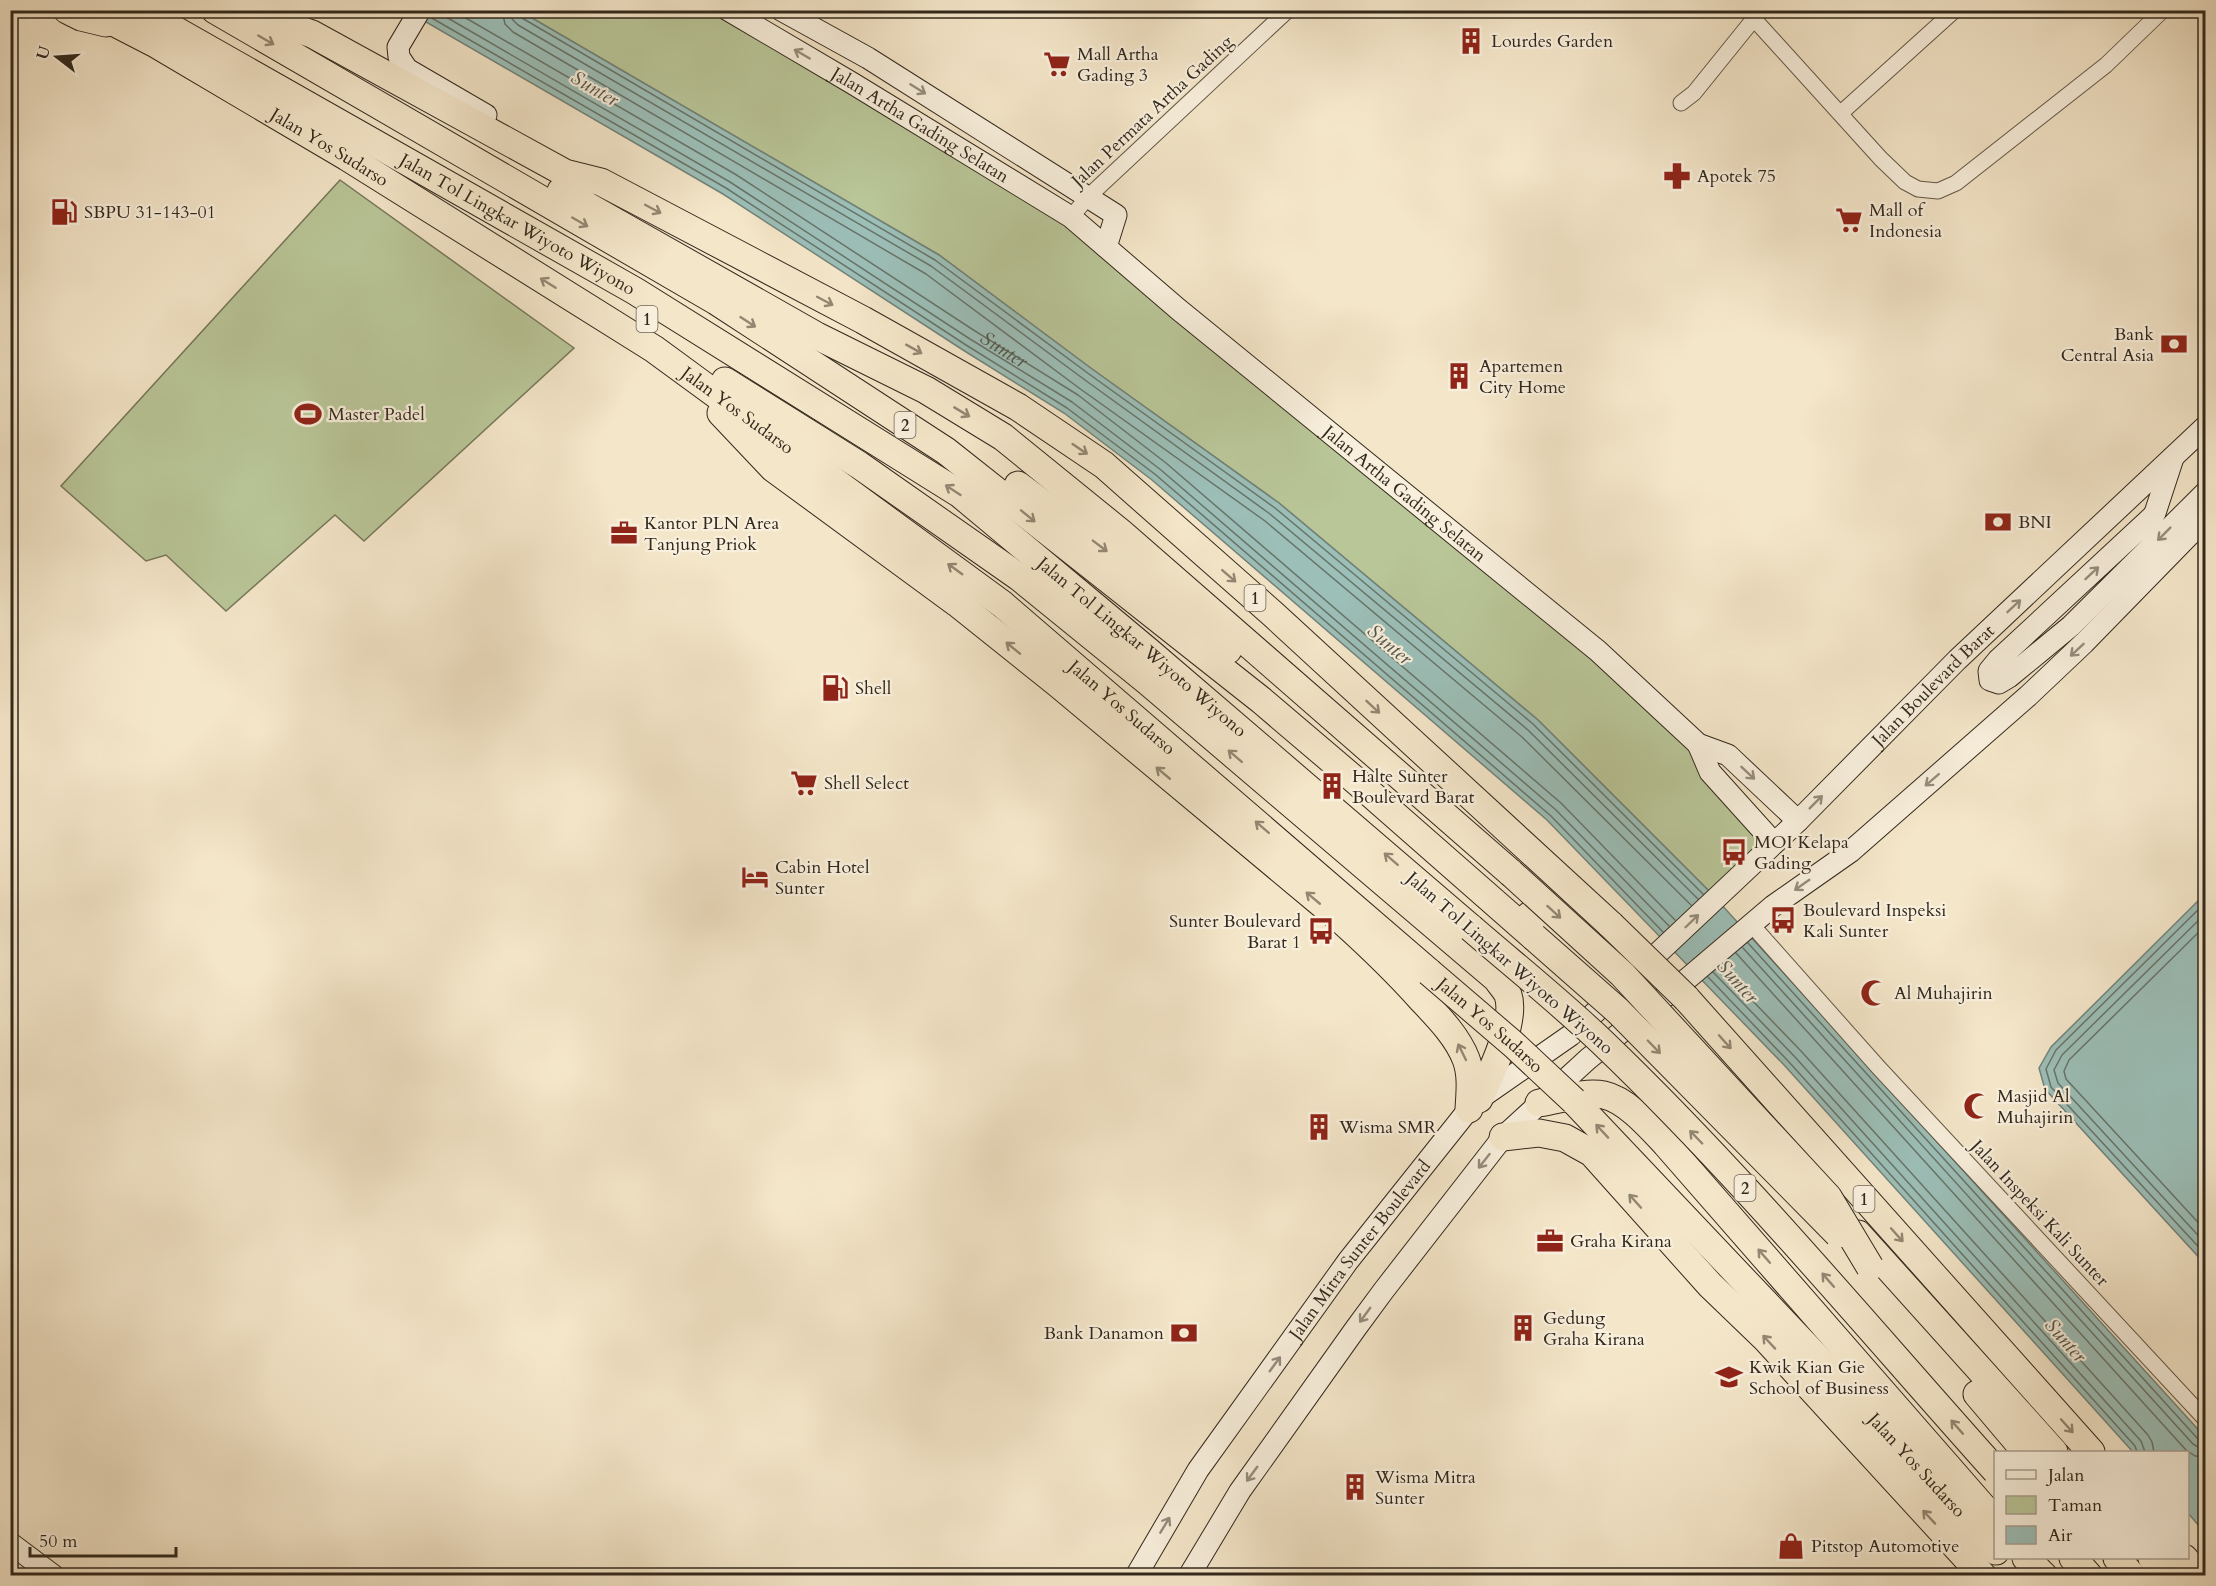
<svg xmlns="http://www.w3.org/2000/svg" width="2216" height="1586" viewBox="0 0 2216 1586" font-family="Cardo,serif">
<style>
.green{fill:#b9c698;stroke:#76775a;stroke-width:1.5}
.water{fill:#9cbfb8;stroke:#72837a;stroke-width:1.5}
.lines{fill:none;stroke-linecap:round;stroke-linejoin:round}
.shore{stroke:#67746a;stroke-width:1.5}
.street-casing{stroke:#625847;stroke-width:17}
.secondary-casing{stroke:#32281c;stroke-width:23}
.highway-casing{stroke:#32281c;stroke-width:29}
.street{stroke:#f8efdc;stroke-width:15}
.secondary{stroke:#f8efdc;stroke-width:21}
.highway{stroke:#f4e6c9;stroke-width:27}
.highway-bridge-casing{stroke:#32281c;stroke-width:29;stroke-linecap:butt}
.highway-bridge{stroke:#f4e6c9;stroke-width:27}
.oneway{stroke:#938772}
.oneway2{stroke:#958c7c}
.labels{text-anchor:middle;stroke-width:4.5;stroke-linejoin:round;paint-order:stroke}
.shield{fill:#f8efdc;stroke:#6d6456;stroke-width:1.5}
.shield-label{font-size:16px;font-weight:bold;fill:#32281c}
.poi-label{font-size:18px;fill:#32281c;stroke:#f8efdc;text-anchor:start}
.street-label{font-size:18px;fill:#32281c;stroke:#f8efdc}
.water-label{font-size:20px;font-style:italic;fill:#52554b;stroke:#f8efdc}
</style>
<rect width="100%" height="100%" fill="#f4e6c9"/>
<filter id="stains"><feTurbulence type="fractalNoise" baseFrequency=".00333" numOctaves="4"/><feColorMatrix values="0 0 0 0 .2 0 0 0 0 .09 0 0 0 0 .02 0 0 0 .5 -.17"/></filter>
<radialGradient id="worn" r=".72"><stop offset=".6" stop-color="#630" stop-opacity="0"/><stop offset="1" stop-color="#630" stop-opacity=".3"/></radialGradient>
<path class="green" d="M520,11h208l343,206 627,527 76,99 -64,49 -172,-172 -259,-217 -187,-134 -153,-114z
M340,180l234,168 -210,193 -29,-26 -109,96 -60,-56 -20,6 -85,-75z"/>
<path class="water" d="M407,11h113l419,244 153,114 187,134 259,217 172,172 495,545v96l-17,-20v-61h-55l-348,-386 -238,-246 -395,-340 -88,-67 -101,-63 -240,-156z
M2205,894v370l-160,-175 -6,-21 12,-21z"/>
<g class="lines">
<g class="shore">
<path d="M434,10l296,172 240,157 102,63 89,68 395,340 113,116"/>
<path id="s1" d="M452,10l283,164 240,157 103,64 88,68 395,340 114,117"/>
<path d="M502,10l3,14 8,8 413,242 153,114 186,133 257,216 169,168"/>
<path d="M511,10l1,9 6,6 413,241 154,114 185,134 258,216 170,169"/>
<path d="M518,10l4,8 413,242 154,114 186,134 258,216 170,170"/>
<path d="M430,17l296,171 240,157 101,63 89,67 395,341 112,116"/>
<path d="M2206,902l-150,148 -10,19 5,18 155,168"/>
<path d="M2206,913l-144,142 -8,15 4,13 148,161"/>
<path d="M2206,925l-137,135 -5,11 2,8 140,152"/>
<path d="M1748,943l450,496 8,2"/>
<path d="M1743,948l450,496 5,3 8,1"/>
<path d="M1736,953l450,497 9,6 11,1"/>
<path d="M1720,967l81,84 347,384 4,7 2,10"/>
<path d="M1713,972l82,85 346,384 4,11"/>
<path d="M1708,977l81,85 346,384 2,6"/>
</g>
<defs>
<path id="street" d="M1754,19l127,140 24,23 13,7 20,2 18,-8 150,-118 57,-55
M1681,103l13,-10 67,-83
M1841,113l114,-103
M1071,217l18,-21 199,-186
M1751,924l128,144 327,352"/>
<g id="secondary">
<path d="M420,10l-22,37 1,10 8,12 79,46"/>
<path id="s2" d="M728,10l124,73 219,134 107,92 420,342 100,93 30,11 70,66"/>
<path d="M781,10l87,48 248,157 -10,32"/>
<path d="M2173,458l-18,55 -3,4 -154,143 -9,11 1,9 9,3 10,-6 62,-51 135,-134"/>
<path d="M1698,744l12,28 64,71"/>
<path d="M10,1543l44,33"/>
<path id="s3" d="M1136,1576l62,-106 150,-209 121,-152 10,-10 92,-64 227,-214 159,-161 249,-234"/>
<path d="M1189,1576l51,-85 116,-163 28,-38 119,-153 85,-78 99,-80 86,-73 77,-54 178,-156 56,-53 122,-125"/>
</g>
<g id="highway">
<path d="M67,10l14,7 25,6"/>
<path id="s4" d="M90,10l64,33 193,114 307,192 348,255 427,368"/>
<path id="s5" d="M140,10l495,281 325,203 188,157 323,277"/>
<path d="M215,10l501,291 230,150 315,249 94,80 179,157"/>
<path d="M259,10l21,13 32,11 253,139 36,9 262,138 155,87 86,58 170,150 337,310"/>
<path d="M561,191l256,145 109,54 77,47 117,95 391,341"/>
<path d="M725,381l134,84 160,112 128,104 350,298c3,5 9,11 11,16 9,26 -18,80 -29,104"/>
<path d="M721,413l52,55 184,135 100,80 283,236c29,26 56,52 82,81 16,17 35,36 44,59 6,16 4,33 3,50"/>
<path d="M1018,485l121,90 89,75"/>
<path d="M1530,915c19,18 40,36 63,49 9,5 17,5 24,12"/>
<path d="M1686,998l405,454"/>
<path id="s6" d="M1574,1101l270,285 152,165"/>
<path d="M1539,1103c20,-3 45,-12 65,-8 23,5 47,33 62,49l330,378"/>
<path d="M1503,1137l36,-4 26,5 27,15 118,132 55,53 218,238"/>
<path d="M1858,1234l196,218"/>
<path d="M1977,1394l49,58"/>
<path d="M2026,1558l18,18"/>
<path d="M2073,1558l16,18"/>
<path d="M2117,1558l15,18"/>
<path d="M2152,1558l17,18"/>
<path d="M2184,1558l16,18"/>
</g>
</defs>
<use href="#street" class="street-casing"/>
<use href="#secondary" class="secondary-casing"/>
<use href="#highway" class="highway-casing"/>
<use href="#street" class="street"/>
<use href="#secondary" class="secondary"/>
<use href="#highway" class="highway"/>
<defs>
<g id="highway-bridge">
<path d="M1511,873l111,101 206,223 42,70"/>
<path d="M1611,925l75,73"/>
<path d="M1471,928c44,38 89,74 131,114 140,134 264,284 394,429"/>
<path d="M1534,937l84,74 220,223"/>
<path id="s7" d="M1429,972l84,72 61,57"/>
</g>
</defs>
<use href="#highway-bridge" class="highway-bridge-casing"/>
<use href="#highway-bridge" class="highway-bridge"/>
</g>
<defs><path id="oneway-shaft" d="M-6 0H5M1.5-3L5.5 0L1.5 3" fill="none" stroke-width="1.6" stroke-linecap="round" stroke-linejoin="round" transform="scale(1.5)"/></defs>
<g class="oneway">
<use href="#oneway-shaft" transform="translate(266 40) rotate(30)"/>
<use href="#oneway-shaft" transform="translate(653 209) rotate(28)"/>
<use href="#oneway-shaft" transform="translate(580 222) rotate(30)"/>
<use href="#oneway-shaft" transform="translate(548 283) rotate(-148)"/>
<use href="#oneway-shaft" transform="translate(825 301) rotate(28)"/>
<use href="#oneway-shaft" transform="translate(748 322) rotate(33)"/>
<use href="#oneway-shaft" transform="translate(914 349) rotate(29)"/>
<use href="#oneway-shaft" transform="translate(962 412) rotate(31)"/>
<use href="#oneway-shaft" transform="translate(1080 449) rotate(34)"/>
<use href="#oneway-shaft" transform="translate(953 490) rotate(-147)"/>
<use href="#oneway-shaft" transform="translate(1028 516) rotate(39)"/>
<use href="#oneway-shaft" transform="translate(1100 546) rotate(37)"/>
<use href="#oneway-shaft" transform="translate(955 569) rotate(-144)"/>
<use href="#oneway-shaft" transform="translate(1229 576) rotate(41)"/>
<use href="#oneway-shaft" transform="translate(1013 648) rotate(-141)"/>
<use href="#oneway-shaft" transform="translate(1373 707) rotate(43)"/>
<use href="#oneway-shaft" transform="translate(1235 756) rotate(-139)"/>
<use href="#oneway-shaft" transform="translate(1163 773) rotate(-140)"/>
<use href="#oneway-shaft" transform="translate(1262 827) rotate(-139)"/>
<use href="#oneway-shaft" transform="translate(1391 859) rotate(-139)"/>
<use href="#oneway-shaft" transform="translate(1313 898) rotate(-140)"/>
<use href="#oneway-shaft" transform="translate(1554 912) rotate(42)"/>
<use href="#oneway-shaft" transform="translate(1725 1042) rotate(48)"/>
<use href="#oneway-shaft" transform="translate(1654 1047) rotate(46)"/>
<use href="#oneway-shaft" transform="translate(1462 1052) rotate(-116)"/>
<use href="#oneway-shaft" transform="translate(1602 1131) rotate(-133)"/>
<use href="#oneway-shaft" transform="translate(1696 1137) rotate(-134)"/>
<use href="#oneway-shaft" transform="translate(1635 1201) rotate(-132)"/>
<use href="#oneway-shaft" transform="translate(1897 1235) rotate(48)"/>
<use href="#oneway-shaft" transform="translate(1764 1256) rotate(-131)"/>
<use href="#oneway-shaft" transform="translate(1828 1280) rotate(-131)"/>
<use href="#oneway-shaft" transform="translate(1769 1342) rotate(-133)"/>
<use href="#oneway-shaft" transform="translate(2067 1426) rotate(48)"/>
<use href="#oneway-shaft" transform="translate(1957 1427) rotate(-131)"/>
<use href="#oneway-shaft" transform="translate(1929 1517) rotate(-133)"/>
</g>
<g class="oneway2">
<use href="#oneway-shaft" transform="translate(802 54) rotate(-150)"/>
<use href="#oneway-shaft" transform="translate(918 89) rotate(32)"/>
<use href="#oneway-shaft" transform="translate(2164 534) rotate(135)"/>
<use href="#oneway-shaft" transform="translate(2092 573) rotate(-43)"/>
<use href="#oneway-shaft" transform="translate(2014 606) rotate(-43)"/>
<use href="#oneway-shaft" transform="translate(2077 650) rotate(137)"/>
<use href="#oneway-shaft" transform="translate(1748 773) rotate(43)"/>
<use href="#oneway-shaft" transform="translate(1932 780) rotate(139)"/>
<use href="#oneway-shaft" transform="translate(1816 802) rotate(-45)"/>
<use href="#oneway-shaft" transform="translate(1802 885) rotate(145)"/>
<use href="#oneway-shaft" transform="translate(1692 921) rotate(-44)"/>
<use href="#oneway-shaft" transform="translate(1484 1161) rotate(128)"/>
<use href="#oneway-shaft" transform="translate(1365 1315) rotate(126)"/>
<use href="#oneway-shaft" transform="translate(1275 1364) rotate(-54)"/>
<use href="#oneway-shaft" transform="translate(1252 1474) rotate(126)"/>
<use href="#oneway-shaft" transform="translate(1165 1525) rotate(-59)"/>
</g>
<defs>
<symbol id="building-bare" viewBox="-9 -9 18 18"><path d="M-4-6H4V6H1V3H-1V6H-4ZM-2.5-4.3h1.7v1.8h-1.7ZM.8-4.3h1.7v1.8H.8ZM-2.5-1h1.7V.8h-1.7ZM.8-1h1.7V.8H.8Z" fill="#8f2418" stroke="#f8efdc" stroke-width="2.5" paint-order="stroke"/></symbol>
<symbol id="supermarket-bare" viewBox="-9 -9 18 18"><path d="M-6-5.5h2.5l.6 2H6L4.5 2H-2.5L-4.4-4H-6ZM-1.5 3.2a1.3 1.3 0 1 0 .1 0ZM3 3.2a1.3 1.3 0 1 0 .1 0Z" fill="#8f2418" stroke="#f8efdc" stroke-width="2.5" paint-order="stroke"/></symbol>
<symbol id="pharmacy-bare" viewBox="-9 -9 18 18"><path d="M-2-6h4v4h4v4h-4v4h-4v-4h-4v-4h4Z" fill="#8f2418" stroke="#f8efdc" stroke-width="2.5" paint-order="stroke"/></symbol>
<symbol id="fuel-bare" viewBox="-9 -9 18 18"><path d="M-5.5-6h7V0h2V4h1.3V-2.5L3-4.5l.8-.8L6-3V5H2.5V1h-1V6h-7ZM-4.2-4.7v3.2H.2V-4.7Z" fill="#8f2418" stroke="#f8efdc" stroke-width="2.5" paint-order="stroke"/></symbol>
<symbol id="bank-bare" viewBox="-9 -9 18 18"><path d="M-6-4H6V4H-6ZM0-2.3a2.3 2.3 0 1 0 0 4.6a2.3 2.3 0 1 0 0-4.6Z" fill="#8f2418" stroke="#f8efdc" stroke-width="2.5" paint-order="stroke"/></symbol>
<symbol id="stadium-bare" viewBox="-9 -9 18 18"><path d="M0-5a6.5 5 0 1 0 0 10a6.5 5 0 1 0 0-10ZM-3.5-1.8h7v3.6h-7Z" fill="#8f2418" stroke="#f8efdc" stroke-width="2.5" paint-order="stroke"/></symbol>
<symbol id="office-bare" viewBox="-9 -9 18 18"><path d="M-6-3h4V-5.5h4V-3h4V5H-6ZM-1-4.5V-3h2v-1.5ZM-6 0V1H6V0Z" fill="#8f2418" stroke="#f8efdc" stroke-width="2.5" paint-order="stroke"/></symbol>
<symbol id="bus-bare" viewBox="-9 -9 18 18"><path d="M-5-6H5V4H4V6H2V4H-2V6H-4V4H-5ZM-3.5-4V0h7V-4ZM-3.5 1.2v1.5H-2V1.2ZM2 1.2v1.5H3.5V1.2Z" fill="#8f2418" stroke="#f8efdc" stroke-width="2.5" paint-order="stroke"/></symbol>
<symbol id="hotel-bare" viewBox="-9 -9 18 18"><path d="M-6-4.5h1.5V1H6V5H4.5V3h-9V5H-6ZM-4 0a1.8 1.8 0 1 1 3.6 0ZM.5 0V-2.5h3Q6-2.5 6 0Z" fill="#8f2418" stroke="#f8efdc" stroke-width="2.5" paint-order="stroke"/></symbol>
<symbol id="mosque-bare" viewBox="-9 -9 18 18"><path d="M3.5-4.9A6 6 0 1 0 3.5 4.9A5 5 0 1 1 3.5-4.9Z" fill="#8f2418" stroke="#f8efdc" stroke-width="2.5" paint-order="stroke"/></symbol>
<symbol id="university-bare" viewBox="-9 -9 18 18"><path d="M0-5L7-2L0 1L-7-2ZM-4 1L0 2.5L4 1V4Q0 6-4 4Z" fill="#8f2418" stroke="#f8efdc" stroke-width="2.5" paint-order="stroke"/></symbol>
<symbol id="shop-bare" viewBox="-9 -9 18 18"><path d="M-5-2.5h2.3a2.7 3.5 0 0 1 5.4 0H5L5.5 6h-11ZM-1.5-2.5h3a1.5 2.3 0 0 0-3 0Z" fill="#8f2418" stroke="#f8efdc" stroke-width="2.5" paint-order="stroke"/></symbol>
</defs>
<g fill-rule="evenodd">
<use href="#building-bare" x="1452" y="22" width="38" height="38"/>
<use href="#supermarket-bare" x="1038" y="45" width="38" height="38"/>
<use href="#pharmacy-bare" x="1658" y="157" width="38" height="38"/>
<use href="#fuel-bare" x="45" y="193" width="38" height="38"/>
<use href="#supermarket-bare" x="1830" y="201" width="38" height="38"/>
<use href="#bank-bare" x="2155" y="325" width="38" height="38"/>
<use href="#building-bare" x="1440" y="357" width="38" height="38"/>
<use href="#stadium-bare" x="289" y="395" width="38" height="38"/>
<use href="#bank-bare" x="1979" y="503" width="38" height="38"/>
<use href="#office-bare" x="605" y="514" width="38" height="38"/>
<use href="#fuel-bare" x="816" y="669" width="38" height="38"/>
<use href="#supermarket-bare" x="785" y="764" width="38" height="38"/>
<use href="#building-bare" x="1313" y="767" width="38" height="38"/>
<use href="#bus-bare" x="1715" y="833" width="38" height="38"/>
<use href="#hotel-bare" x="736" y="858" width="38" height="38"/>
<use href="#bus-bare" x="1764" y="901" width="38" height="38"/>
<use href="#bus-bare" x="1302" y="912" width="38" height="38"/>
<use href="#mosque-bare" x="1855" y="974" width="38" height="38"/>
<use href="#mosque-bare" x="1958" y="1087" width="38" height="38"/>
<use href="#building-bare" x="1300" y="1108" width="38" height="38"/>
<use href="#office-bare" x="1531" y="1222" width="38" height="38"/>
<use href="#building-bare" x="1504" y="1309" width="38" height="38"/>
<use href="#bank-bare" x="1165" y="1314" width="38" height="38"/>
<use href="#university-bare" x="1710" y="1358" width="38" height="38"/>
<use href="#building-bare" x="1336" y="1468" width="38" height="38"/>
<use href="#shop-bare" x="1772" y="1527" width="38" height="38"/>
</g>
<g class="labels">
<g class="shield">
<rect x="636.5" y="306" width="21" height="26" rx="4.5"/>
<rect x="894.5" y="412" width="21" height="26" rx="4.5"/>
<rect x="1244.5" y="585" width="21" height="26" rx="4.5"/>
<rect x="1734.5" y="1175" width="21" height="26" rx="4.5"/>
<rect x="1853.5" y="1186" width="21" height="26" rx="4.5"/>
</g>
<g class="shield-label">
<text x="647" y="325">1</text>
<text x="905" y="431">2</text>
<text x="1255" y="604">1</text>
<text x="1745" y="1194">2</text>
<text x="1864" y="1205">1</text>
</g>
<g class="poi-label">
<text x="1491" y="47">Lourdes Garden</text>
<text x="1077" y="60">Mall Artha<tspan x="1077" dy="21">Gading 3</tspan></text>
<text x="1697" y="182">Apotek 75</text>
<text x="1869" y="216">Mall of<tspan x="1869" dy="21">Indonesia</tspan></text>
<text x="84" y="218">SBPU 31-143-01</text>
<text x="2154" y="340" text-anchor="end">Bank<tspan x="2154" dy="21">Central Asia</tspan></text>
<text x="1479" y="372">Apartemen<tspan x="1479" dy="21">City Home</tspan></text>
<text x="328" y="420">Master Padel</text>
<text x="2018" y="528">BNI</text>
<text x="644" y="529">Kantor PLN Area<tspan x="644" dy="21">Tanjung Priok</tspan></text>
<text x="855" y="694">Shell</text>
<text x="1352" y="782">Halte Sunter<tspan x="1352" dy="21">Boulevard Barat</tspan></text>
<text x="824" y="789">Shell Select</text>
<text x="1754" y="848">MOI Kelapa<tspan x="1754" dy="21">Gading</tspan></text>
<text x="775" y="873">Cabin Hotel<tspan x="775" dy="21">Sunter</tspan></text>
<text x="1803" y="916">Boulevard Inspeksi<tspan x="1803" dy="21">Kali Sunter</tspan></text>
<text x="1301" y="927" text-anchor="end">Sunter Boulevard<tspan x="1301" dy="21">Barat 1</tspan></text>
<text x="1894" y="999">Al Muhajirin</text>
<text x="1997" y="1102">Masjid Al<tspan x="1997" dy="21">Muhajirin</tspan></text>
<text x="1339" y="1133">Wisma SMR</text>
<text x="1570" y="1247">Graha Kirana</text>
<text x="1543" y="1324">Gedung<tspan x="1543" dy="21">Graha Kirana</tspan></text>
<text x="1164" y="1339" text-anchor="end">Bank Danamon</text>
<text x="1749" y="1373">Kwik Kian Gie<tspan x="1749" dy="21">School of Business</tspan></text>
<text x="1375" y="1483">Wisma Mitra<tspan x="1375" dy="21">Sunter</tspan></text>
<text x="1811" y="1552">Pitstop Automotive</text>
</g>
<g class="street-label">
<text transform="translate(1152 111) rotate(-43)" y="6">Jalan Permata Artha Gading</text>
<text dy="6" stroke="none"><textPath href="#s2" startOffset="224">Jalan Artha Gading Selatan</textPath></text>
<text dy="6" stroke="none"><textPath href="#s4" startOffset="276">Jalan Yos Sudarso</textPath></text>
<text dy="6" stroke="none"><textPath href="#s5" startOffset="434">Jalan Tol Lingkar Wiyoto Wiyono</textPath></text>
<text dy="6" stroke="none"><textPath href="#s4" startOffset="762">Jalan Yos Sudarso</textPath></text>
<text dy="6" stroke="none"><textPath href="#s2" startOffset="834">Jalan Artha Gading Selatan</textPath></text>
<text dy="6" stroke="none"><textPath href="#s5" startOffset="1190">Jalan Tol Lingkar Wiyoto Wiyono</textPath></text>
<text dy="6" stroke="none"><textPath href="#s3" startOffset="1204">Jalan Boulevard Barat</textPath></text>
<text dy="6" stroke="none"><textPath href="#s4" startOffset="1248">Jalan Yos Sudarso</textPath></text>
<text transform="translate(1510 963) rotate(41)" y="6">Jalan Tol Lingkar Wiyoto Wiyono</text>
<text dy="6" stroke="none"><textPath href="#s7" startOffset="81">Jalan Yos Sudarso</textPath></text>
<text transform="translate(2040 1213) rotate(47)" y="6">Jalan Inspeksi Kali Sunter</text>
<text dy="6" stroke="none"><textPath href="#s3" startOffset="396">Jalan Mitra Sunter Boulevard</textPath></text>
<text dy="6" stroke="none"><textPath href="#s6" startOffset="500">Jalan Yos Sudarso</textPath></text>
</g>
<g class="water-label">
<text transform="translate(595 88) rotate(30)" y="7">Sunter</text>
<text dy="7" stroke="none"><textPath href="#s1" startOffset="648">Sunter</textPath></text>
<text transform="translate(1390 644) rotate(40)" y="7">Sunter</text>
<text transform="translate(1738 981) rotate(48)" y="7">Sunter</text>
<text transform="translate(2066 1340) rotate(48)" y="7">Sunter</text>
</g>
</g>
<rect width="2216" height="1586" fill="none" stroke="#f4e6c9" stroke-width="36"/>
<rect x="12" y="12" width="2192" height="1562" fill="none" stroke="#32281c" stroke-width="3"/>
<rect x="18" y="18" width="2180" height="1550" fill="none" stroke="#32281c" stroke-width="1.5"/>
<rect x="1994" y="1451" width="195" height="108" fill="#f8efdc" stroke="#a99f8f" stroke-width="1.5"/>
<rect x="2006" y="1470" width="30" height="9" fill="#f8efdc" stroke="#a99f8f" stroke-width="1.5"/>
<text x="2048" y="1481" font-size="18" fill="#32281c">Jalan</text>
<rect x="2006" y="1496" width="30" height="18" fill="#b9c698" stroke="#a99f8f" stroke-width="1.5"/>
<text x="2048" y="1511" font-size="18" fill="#32281c">Taman</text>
<rect x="2006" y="1526" width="30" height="18" fill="#9cbfb8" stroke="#a99f8f" stroke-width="1.5"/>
<text x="2048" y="1541" font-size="18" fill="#32281c">Air</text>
<g transform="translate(57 57) rotate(287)" stroke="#f8efdc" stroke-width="4.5" paint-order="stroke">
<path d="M0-4.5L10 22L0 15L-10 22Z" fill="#32281c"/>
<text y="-9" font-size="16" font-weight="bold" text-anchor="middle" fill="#32281c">U</text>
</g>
<path d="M30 1547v9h146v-9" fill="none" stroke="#32281c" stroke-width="3"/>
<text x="39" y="1547" font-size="18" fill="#32281c" stroke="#f8efdc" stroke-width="4.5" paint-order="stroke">50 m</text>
<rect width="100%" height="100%" filter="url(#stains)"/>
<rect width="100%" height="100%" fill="url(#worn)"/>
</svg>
